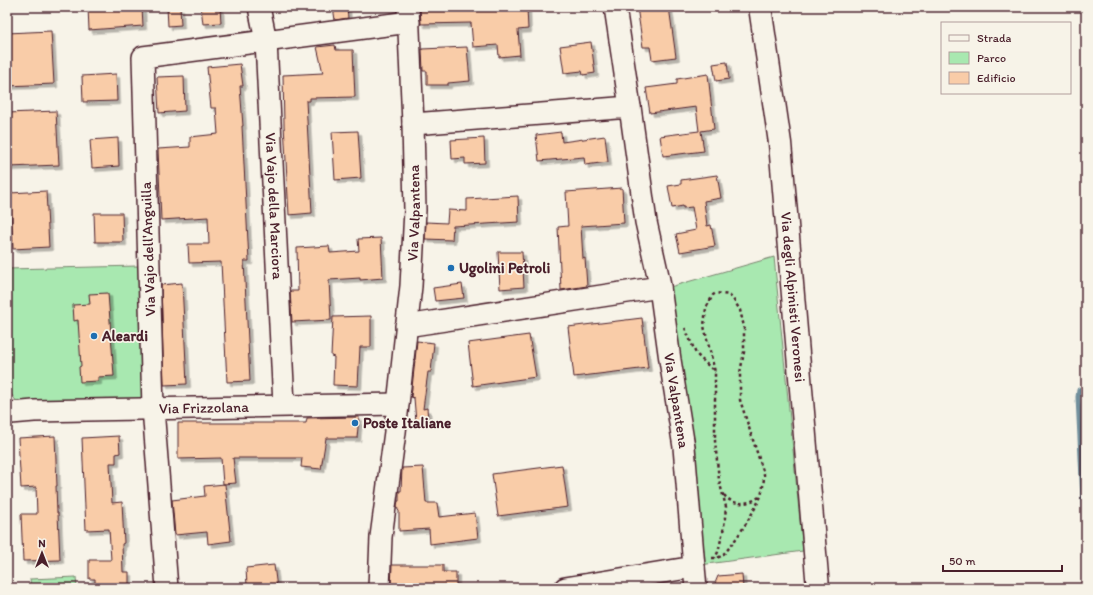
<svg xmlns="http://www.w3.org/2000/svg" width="1093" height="595" viewBox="0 0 1093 595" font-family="Itim,sans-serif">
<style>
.green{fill:#a8e8b0;stroke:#79846e}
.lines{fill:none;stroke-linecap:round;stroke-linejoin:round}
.stream{stroke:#718f9c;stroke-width:5}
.building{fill:#f9cca8;stroke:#4a1f2b;filter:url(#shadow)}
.minor-casing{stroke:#4a1f2b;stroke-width:24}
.highway-casing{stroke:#4a1f2b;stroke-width:25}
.path{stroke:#4a1f2b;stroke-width:2.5;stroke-dasharray:3 3;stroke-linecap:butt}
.minor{stroke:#f7f3e8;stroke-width:21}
.highway{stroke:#f7f3e8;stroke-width:22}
.poi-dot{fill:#1f6fb2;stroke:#f7f3e8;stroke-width:1.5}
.labels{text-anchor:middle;stroke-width:3.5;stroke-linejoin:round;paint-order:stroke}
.street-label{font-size:15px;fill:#4a1f2b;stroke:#f7f3e8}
.poi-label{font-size:15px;font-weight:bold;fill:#4a1f2b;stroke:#f7f3e8;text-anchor:start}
</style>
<defs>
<filter id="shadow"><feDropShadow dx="3.5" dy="3.5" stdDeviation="0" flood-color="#0004"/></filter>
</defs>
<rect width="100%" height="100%" fill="#f7f3e8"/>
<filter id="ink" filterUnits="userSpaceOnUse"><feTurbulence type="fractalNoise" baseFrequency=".025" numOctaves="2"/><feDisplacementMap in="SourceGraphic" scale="8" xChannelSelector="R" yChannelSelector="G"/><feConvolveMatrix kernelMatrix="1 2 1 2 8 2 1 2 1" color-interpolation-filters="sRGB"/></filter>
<g filter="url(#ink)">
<path class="green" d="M774,257l29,294 -103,14 -37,-276z
M138,266l4,136 -122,4 -12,-16 -1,-121z
M76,577l1,11h-46l-1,-9z"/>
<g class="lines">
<path class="stream" d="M1086,388l-7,2 -1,7 8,164"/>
</g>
<path class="building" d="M88,7h54l1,19 -54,4z
M167,7h13l1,18 -13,1z
M201,7h19l1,16 -18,1z
M333,7h14l1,11 -13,2z
M420,7h95v2l12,-1 1,21 -10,1 2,25 -21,2 -1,-12 -25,2 -2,-24 -50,1z
M637,7h32l7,50 -24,3 -2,-13h-7z
M51,31l3,53 -47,2v-53z
M591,42l4,31 -12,2 -1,-4 -18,2 -4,-27z
M335,45l1,5h17l2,47 -45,1v3h-4l6,112 -23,2 -5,-90 -1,-50 40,-2 -6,-26z
M467,47l3,34 -22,2v2h-21v-14h-4l-1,-22z
M727,62l2,17 -13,2 -3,-17z
M240,64l3,22h-3l3,40h-1l7,135h-5l6,120 -23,1 -6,-120 -32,1 -1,-19h21l-1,-27 -47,3 -3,-71 32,-2v-10l28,-3 -2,-26h-5l-4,-41z
M116,74l1,27 -34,1 -1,-26z
M708,74l6,55 -13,2 3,20 -41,5 -3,-20 39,-5 -3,-24 -46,6 -4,-25 31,-4v-5z
M184,76l1,35 -26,2 -2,-36z
M56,111l3,54 -50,2 -2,-54z
M358,131l3,47 -26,2 -3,-48z
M561,132l1,10 43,-6 3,26 -23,3 -1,-8 -45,4 -3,-26z
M118,138l1,28 -27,2 -2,-28z
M484,138l1,25 -20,1v-6l-13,1 -1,-19z
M717,175l4,23 -17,3 3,25 4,-1 4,21 -35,6 -4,-18 20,-4 -4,-23 -9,1v-2l-11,2 -4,-22 13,-2v-4z
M622,188l2,35 -43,3 2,33 2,-1 2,28 -26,4 -3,-63 10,-1 -2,-34z
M46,191l3,56 -36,2 -3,-56z
M518,196l1,26 -66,4 -1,14 -27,-1 1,-17 21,1 1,-13 19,1v-12z
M94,213h28l1,29h-28z
M381,238l2,40 -23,2v-2l-31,2 2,40 -39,2 -2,-31h8l-1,-43 32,-2 1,7 29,-2 -1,-12z
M498,252h24l2,35 -24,2z
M182,283l5,101 -23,1 -3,-100z
M462,284l2,14 -29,3 -2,-13z
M108,293l6,83 -16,1v4l-18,1 -1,-15 2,-1 -3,-46 -4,1 -1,-16 17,-1 -1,-10z
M371,316v31h-11l-2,39 -25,-1 1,-28 -3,-1 2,-39z
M642,318l6,50 -74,9 -6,-50z
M529,335l7,42 -63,9 -5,-43z
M417,341l17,2 -3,29h-3l-5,37 4,-1 1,12 -6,1v2l-6,-1 -2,-24 -3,-1z
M359,417l-2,21h-31l-5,31 -20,-2 1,-9h-69l3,25 -13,1 -2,-26 -43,1v-36h128l1,-5z
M55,436l2,50h-1l1,27h1l2,47 -37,1 -2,-47h16l-1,-27 -15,1 -3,-50z
M119,436l1,17 -4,1v9h-6l2,40 10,-1 2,41 -2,1 1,28h6v16h-34v-9h-6v-19h22l-2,-31 -23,1 -4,-92z
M562,465l6,42 -70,9 -6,-42z
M423,467l3,36h11l2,14 36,-4 3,25 -48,6 -1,-15 -30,2v-20l-1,-1 -1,-5 1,-4h1v-10h2l1,-23z
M225,484l6,57 -23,3 -1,-12 -32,3 -3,-35 33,-4 -1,-10z
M274,565l3,23h-21v-3l-9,1 -1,-18z
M392,565h51v7h13v16h-65z
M742,574l1,14h-30l5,-12z"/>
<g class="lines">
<defs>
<g id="minor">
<path id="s1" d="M259,7l7,34 18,364"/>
<path d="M615,7l15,100"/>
<path id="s2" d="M413,124l217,-17 16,115 13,58 11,80 14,87 10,120 -129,21"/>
<path d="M406,326l254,-39"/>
<path id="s3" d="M11,413l23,-2 364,-7"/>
<path d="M694,567l2,21"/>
<path d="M167,588l-14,-180 -10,-351 266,-35"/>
<path id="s4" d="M379,588l2,-51 14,-105 16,-146 4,-76 -2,-86 -5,-117"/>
</g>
<g id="highway">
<path id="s5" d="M760,7l20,136 38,445"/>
</g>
</defs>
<use href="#minor" class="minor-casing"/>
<use href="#highway" class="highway-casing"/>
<path class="path" d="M685,328l11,26 19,18
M724,495c9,11 24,10 35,2
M712,558c3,0 6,0 9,-2 12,-9 34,-46 40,-60 2,-8 3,-15 3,-22l-24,-74v-27l4,-21v-25l-4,-17 -7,-11 -4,-4 -13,-2 -3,2 -7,13 -2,18 11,46v69l4,39 7,27 -2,20 -6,25 -3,6"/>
<use href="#minor" class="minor"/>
<use href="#highway" class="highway"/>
</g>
</g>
<g class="poi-dot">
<circle cx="451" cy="268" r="4"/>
<circle cx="94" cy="336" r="4"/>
<circle cx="355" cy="423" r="4"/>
</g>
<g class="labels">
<g class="street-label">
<text dy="5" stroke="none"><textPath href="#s1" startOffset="200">Via Vajo della Marciora</textPath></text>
<text dy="5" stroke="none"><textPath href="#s4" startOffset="377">Via Valpantena</textPath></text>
<text transform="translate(148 249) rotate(-92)" y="5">Via Vajo dell'Anguilla</text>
<text dy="5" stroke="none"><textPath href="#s5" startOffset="292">Via degli Alpinisti Veronesi</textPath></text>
<text dy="5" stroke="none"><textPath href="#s2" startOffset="515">Via Valpantena</textPath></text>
<text dy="5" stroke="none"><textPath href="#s3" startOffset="193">Via Frizzolana</textPath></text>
</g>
<g class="poi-label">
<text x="459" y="273">Ugolini Petroli</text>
<text x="102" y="341">Aleardi</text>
<text x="363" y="428">Poste Italiane</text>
</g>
</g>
<rect width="1093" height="595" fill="none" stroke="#f7f3e8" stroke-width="24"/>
<rect x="12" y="12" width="1069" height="571" fill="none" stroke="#4a1f2b" stroke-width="1.5" filter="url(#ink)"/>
<rect x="941" y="22" width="130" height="72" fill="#f7f3e8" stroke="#b29e9c"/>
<rect x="949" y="35" width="20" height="6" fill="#f7f3e8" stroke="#b29e9c"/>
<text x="977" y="42" font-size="12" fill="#4a1f2b">Strada</text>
<rect x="949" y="52" width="20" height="12" fill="#a8e8b0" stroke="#b29e9c"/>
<text x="977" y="62" font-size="12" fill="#4a1f2b">Parco</text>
<rect x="949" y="72" width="20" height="12" fill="#f9cca8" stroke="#b29e9c"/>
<text x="977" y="82" font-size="12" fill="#4a1f2b">Edificio</text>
<g transform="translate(42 553)" stroke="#f7f3e8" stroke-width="3" paint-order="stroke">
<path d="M0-3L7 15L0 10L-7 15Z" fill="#4a1f2b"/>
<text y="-6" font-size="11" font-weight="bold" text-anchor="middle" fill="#4a1f2b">N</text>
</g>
<path d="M943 565v6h119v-6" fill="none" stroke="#4a1f2b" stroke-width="2"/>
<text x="949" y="565" font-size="12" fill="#4a1f2b" stroke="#f7f3e8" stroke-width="3" paint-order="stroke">50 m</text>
</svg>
